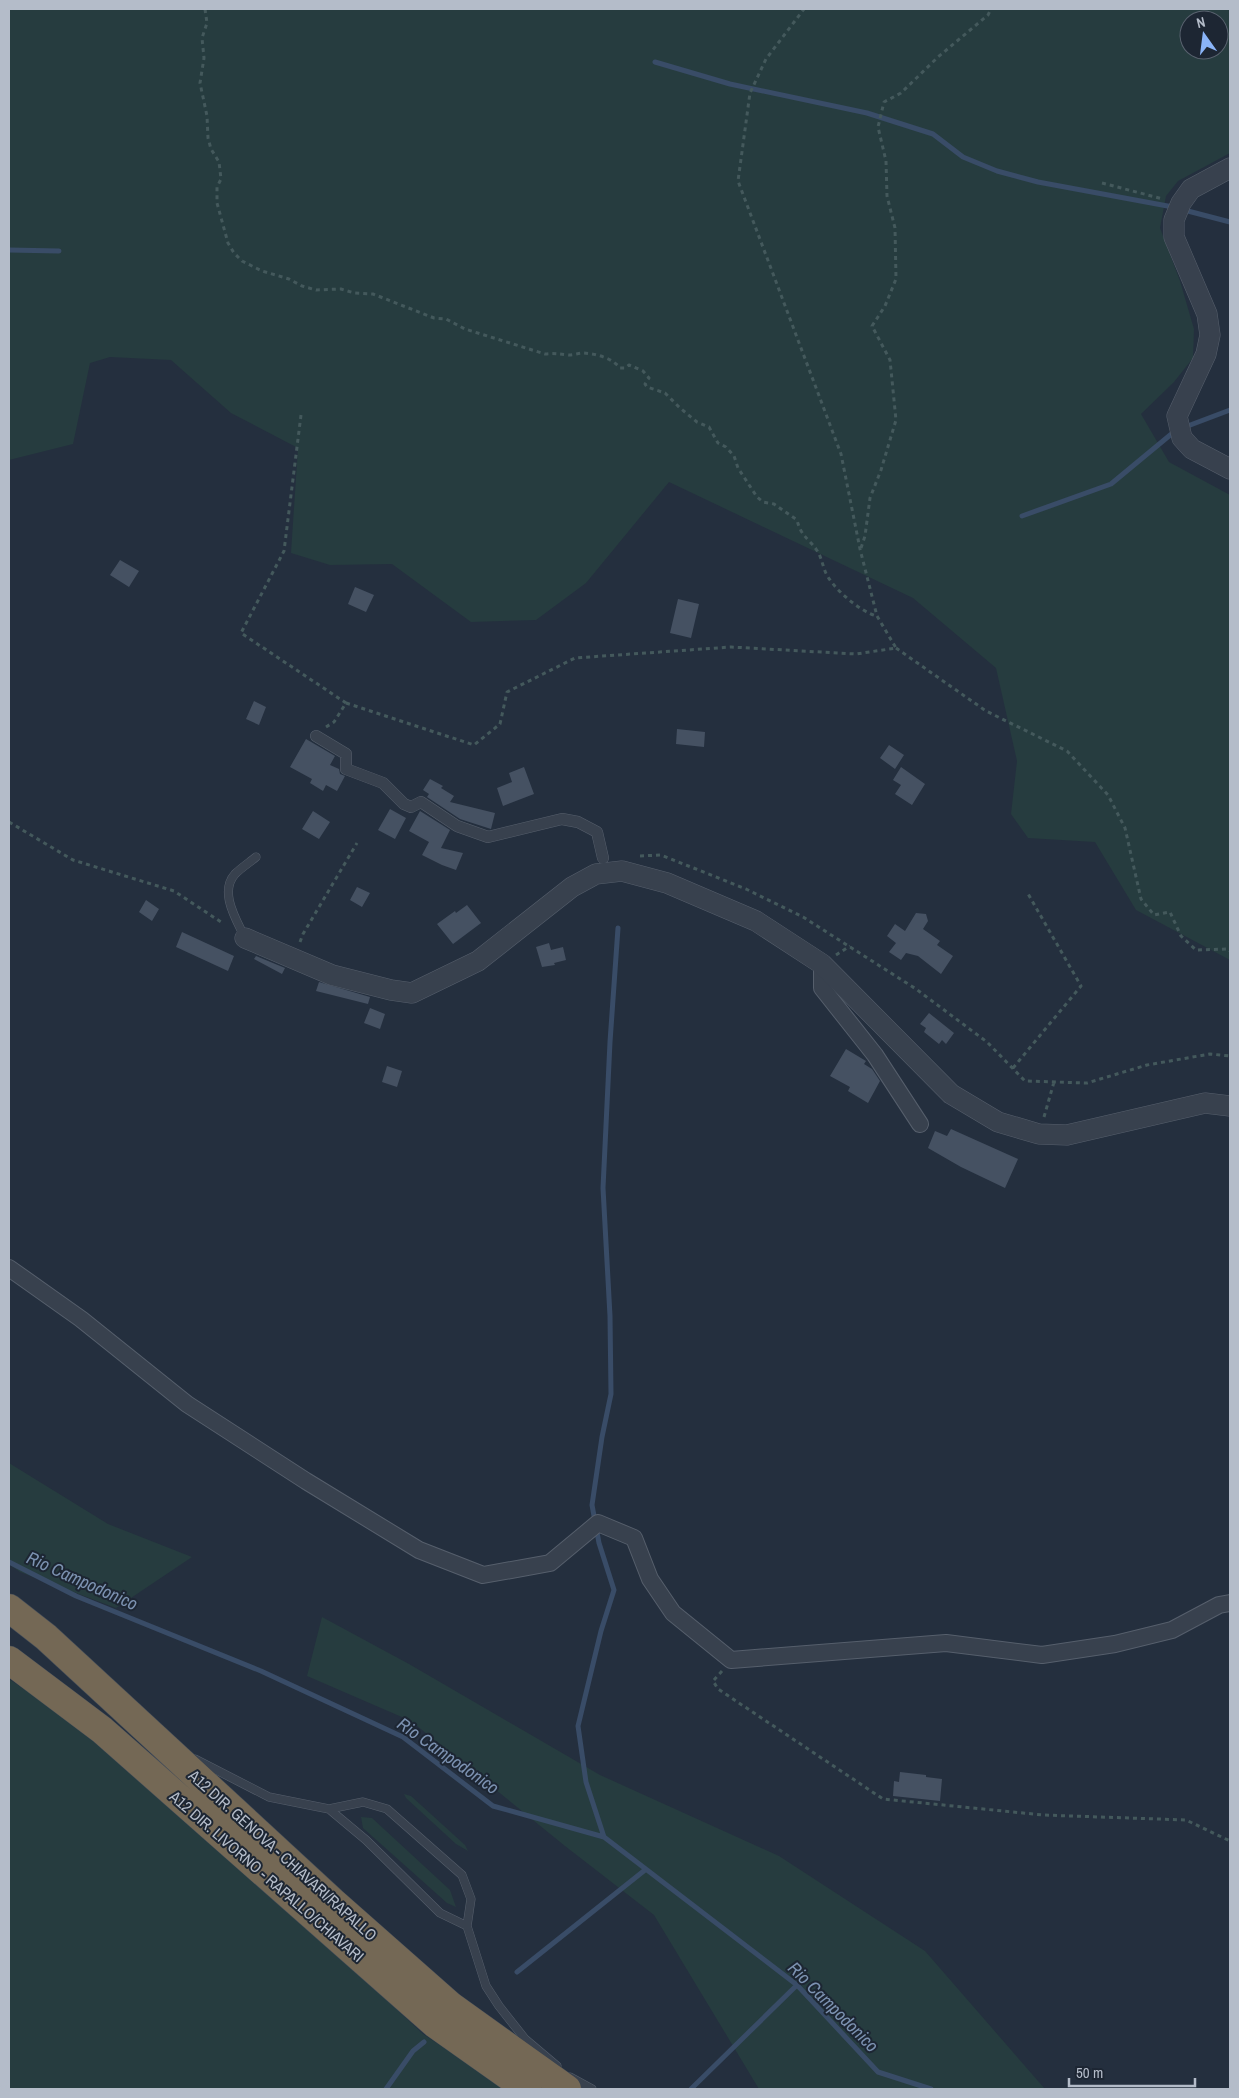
<svg xmlns="http://www.w3.org/2000/svg" width="1239" height="2098" viewBox="0 0 1239 2098" font-family="'Archivo Narrow',sans-serif">
<style>
.green{fill:#263c3f;fill-rule:evenodd}
.lines{fill:none;stroke-linecap:round;stroke-linejoin:round}
.stream{stroke:#394c67;stroke-width:5}
.building{fill:#455162}
.service-casing{stroke:#565f6c;stroke-width:9}
.pedestrian-casing{stroke:#565f6c;stroke-width:12}
.minor-casing{stroke:#565f6c;stroke-width:18}
.tertiary-casing{stroke:#565f6c;stroke-width:21}
.motorway-casing{stroke:#434c59;stroke-width:29}
.path{stroke:#44595c;stroke-width:3;stroke-dasharray:4 4;stroke-linecap:butt}
.service{stroke:#38414e;stroke-width:8}
.pedestrian{stroke:#38414e;stroke-width:11}
.minor{stroke:#38414e;stroke-width:16}
.tertiary{stroke:#38414e;stroke-width:20}
.motorway{stroke:#746855;stroke-width:28}
.labels{text-anchor:middle;stroke-width:4;stroke-linejoin:round;paint-order:stroke}
.street-label{font-size:16px;fill:#b4bcc9;stroke:#1d2633}
.water-label{font-size:18px;font-style:italic;fill:#7c92b1;stroke:#1d2633}
</style>
<rect width="100%" height="100%" fill="#242f3e"/>
<path class="green" d="M9,9h1221v144l-52,28 -12,15 -6,32 20,53 14,48 -1,29 -19,24 -33,32 28,48 61,33v465l-94,-50 -41,-68 -67,-4 -17,-24 6,-53 -21,-93 -83,-70 -244,-116 -83,101 -50,37 -65,2 -79,-58 -62,1 -39,-12 7,-105 -67,-35 -60,-53 -61,-3 -20,6 -17,81 -64,16zM1189,20h30v30h-30z
M9,1463l99,61 84,33 -76,51 -96,-36 -11,-8z
M322,1617l87,47 191,111 179,81 146,95 120,138h-286l-105,-174 -89,-69 -154,-125 -104,-45z
M9,1679l38,25 164,131 212,199 85,55h-499z
M404,1794l7,2 54,49 3,6 -12,-7 -50,-46z
M361,1817l11,1 78,72 6,17 -9,-4 -84,-75z"/>
<g class="lines">
<path class="stream" d="M655,62l75,22 137,29 66,21 30,23 34,14 41,11 135,25
M1184,210l46,12
M9,250l50,1
M1185,427l45,-17
M1022,516l89,-32 64,-53
M9,1562l67,34 185,75 142,66 90,69 111,31 193,148 81,87 53,17
M604,1837l-18,-55 -8,-56 23,-95 13,-41 -15,-47 -7,-38 10,-68 9,-43 -1,-78 -7,-128 7,-146 8,-114
M517,1972l128,-102
M386,2089l27,-38 11,-9
M691,2089l106,-104"/>
</g>
<path class="building" d="M120,560l19,11 -10,16 -19,-12z
M355,587l19,8 -8,17 -18,-8z
M678,599l21,5 -8,34 -21,-5z
M254,701l12,6 -7,18 -13,-6z
M677,729l28,3 -1,15 -28,-3z
M306,739l29,17 -5,9 9,4 1,5 5,2 -8,15 -11,-6 -3,6 -13,-8 2,-4 -22,-12z
M889,745l15,10 -9,14 -15,-11z
M524,767l10,27 -31,12 -6,-18 15,-6 -3,-9z
M901,767l24,17 -13,21 -17,-11 6,-9 -8,-5z
M430,779l13,7 -2,2 13,8 -4,6 45,11 -4,16 -31,-10 -33,-22 2,-3 -6,-4z
M390,809l16,9 -11,21 -17,-9z
M313,811l17,11 -11,17 -17,-10z
M420,811l30,19 -9,18 22,5 -7,17 -14,-5 -20,-10 7,-13 -20,-11z
M357,887l13,6 -8,14 -12,-7z
M146,900l13,9 -7,12 -13,-9z
M467,905l14,18 -28,21 -16,-20 18,-13 1,2z
M916,913l10,1 2,7 -5,8 17,12 -3,4 16,11 -12,18 -23,-18 -12,-3 -5,7 -12,-8 7,-9 -9,-7 8,-12 10,7z
M182,932l52,24 -6,15 -52,-24z
M549,943l2,7 12,-3 3,13 -12,3 1,2 -13,2 -6,-20z
M256,956l29,12 -3,6 -28,-15z
M319,982l51,15 -2,7 -52,-13z
M370,1008l15,6 -5,15 -16,-6z
M929,1013l25,20 -8,11 -4,-4 -3,4 -15,-12 2,-4 -6,-4z
M846,1049l20,12 -2,3 8,5 8,12 -12,22 -20,-12 2,-4 -20,-11z
M387,1066l15,5 -5,16 -15,-5z
M951,1129l67,30 -13,29 -44,-21 -33,-19 7,-17 12,5z
M900,1772l26,3v2l16,2 -2,22 -47,-5 1,-15 5,1z"/>
<g class="lines">
<defs>
<path id="service" d="M244,936c-8,-17 -25,-44 -9,-62 6,-6 15,-12 21,-17
M195,1759l74,38 60,12 34,-7 24,7 75,66 9,24 -4,27 19,60 13,20 26,33 32,27
M329,1809l37,31 74,73 27,13
M570,2077l22,12"/>
<path id="pedestrian" d="M316,736l30,18v15l37,14 21,21 7,3 10,-5 36,24 31,11 74,-18 16,3 19,10 6,26"/>
<path id="minor" d="M822,964v24l53,67 45,69
M9,1268l72,51 106,85 119,77 113,69 64,25 67,-12 48,-40 36,15 16,41 23,34 58,47 215,-17 96,12 73,-11 57,-14 47,-25 11,-2"/>
<path id="tertiary" d="M1230,168l-39,21 -10,14 -7,17v17l33,77 3,21 -4,19 -29,62 5,22 10,11 38,20
M245,938l87,37 59,15 21,3 66,-32 94,-74 24,-13 26,-3 45,12 89,38 66,43 129,130 47,28 41,12 28,1 138,-32 25,3"/>
<path id="motorway" d="M9,1608l37,29 286,264 119,105 116,83
M9,1660l93,70 333,294 92,65"/>
</defs>
<use href="#service" class="service-casing"/>
<use href="#pedestrian" class="pedestrian-casing"/>
<use href="#minor" class="minor-casing"/>
<use href="#tertiary" class="tertiary-casing"/>
<use href="#motorway" class="motorway-casing"/>
<path class="path" d="M205,9l2,14 -5,15 2,20 -4,25 7,33 1,22 3,11 8,13 2,17 -4,8v16l11,40 6,10 8,8 20,10 27,8 13,7 14,4 25,-1 13,4 19,1 61,24 12,1 19,10 80,25c8,-1 15,0 24,1 5,0 10,-2 15,-2 13,1 28,5 36,15h5l4,-3 14,6 6,7 -4,6 2,3 18,6 15,15 17,14 12,5 9,16 8,4 8,9 4,12 19,29 6,5 11,2 23,16c4,16 10,17 19,29 5,7 6,14 9,22 6,16 35,41 52,45
M1102,183l61,16
M301,415l-17,136 -43,82 105,70
M861,548l4,-12 5,-38 11,-28 15,-50 -6,-60 -18,-34 13,-20 11,-27 -1,-51 -8,-32 -1,-35 -8,-34 6,-25 17,-9 37,-36 50,-42 3,-6
M896,648l90,63 81,40 41,44 17,33 16,71 13,16 16,-3 11,24 15,14 32,-1 2,2
M326,727l8,-5 12,-19 128,42 26,-21 7,-32 68,-34 156,-11 125,7 40,-6 -19,-32 -17,-67 -19,-95 -103,-273 12,-88 16,-34 38,-50
M9,822l64,38 101,31 50,33
M640,856l21,-1 85,34 57,28 113,72 71,53 38,39 62,2 60,-18 63,-11 20,2
M300,942l3,-8 54,-91
M836,955l14,-9
M1013,1068l68,-82 -54,-94
M1044,1117l10,-35
M722,1671l-9,10 5,8 165,110 160,16 143,5 44,21"/>
<use href="#service" class="service"/>
<use href="#pedestrian" class="pedestrian"/>
<use href="#minor" class="minor"/>
<use href="#tertiary" class="tertiary"/>
<use href="#motorway" class="motorway"/>
</g>
<g class="labels">
<g class="street-label">
<text transform="translate(283 1855) rotate(42)" y="6">A12 DIR. GENOVA - CHIAVARI/RAPALLO</text>
<text transform="translate(267 1876) rotate(41)" y="6">A12 DIR. LIVORNO - RAPALLO/CHIAVARI</text>
</g>
<g class="water-label">
<text transform="translate(82 1581) rotate(24)" y="6">Rio Campodonico</text>
<text transform="translate(448 1756) rotate(35)" y="6">Rio Campodonico</text>
<text transform="translate(833 2007) rotate(45)" y="6">Rio Campodonico</text>
</g>
</g>
<rect width="1239" height="2098" fill="none" stroke="#b4bcc9" stroke-width="20"/>
<g transform="translate(1204 35) rotate(346)"><circle r="24" fill="#1d2633" stroke="#59626f"/>
<path d="M0-4L9 19L0 12L-9 19Z" fill="#8ab4f8"/>
<text y="-8" font-size="14" font-weight="bold" text-anchor="middle" fill="#b4bcc9">N</text>
</g>
<path d="M1069 2078v8h126v-8" fill="none" stroke="#b4bcc9" stroke-width="2.5"/>
<text x="1076" y="2078" font-size="15" fill="#b4bcc9" stroke="#1d2633" stroke-width="4" paint-order="stroke">50 m</text>
</svg>
